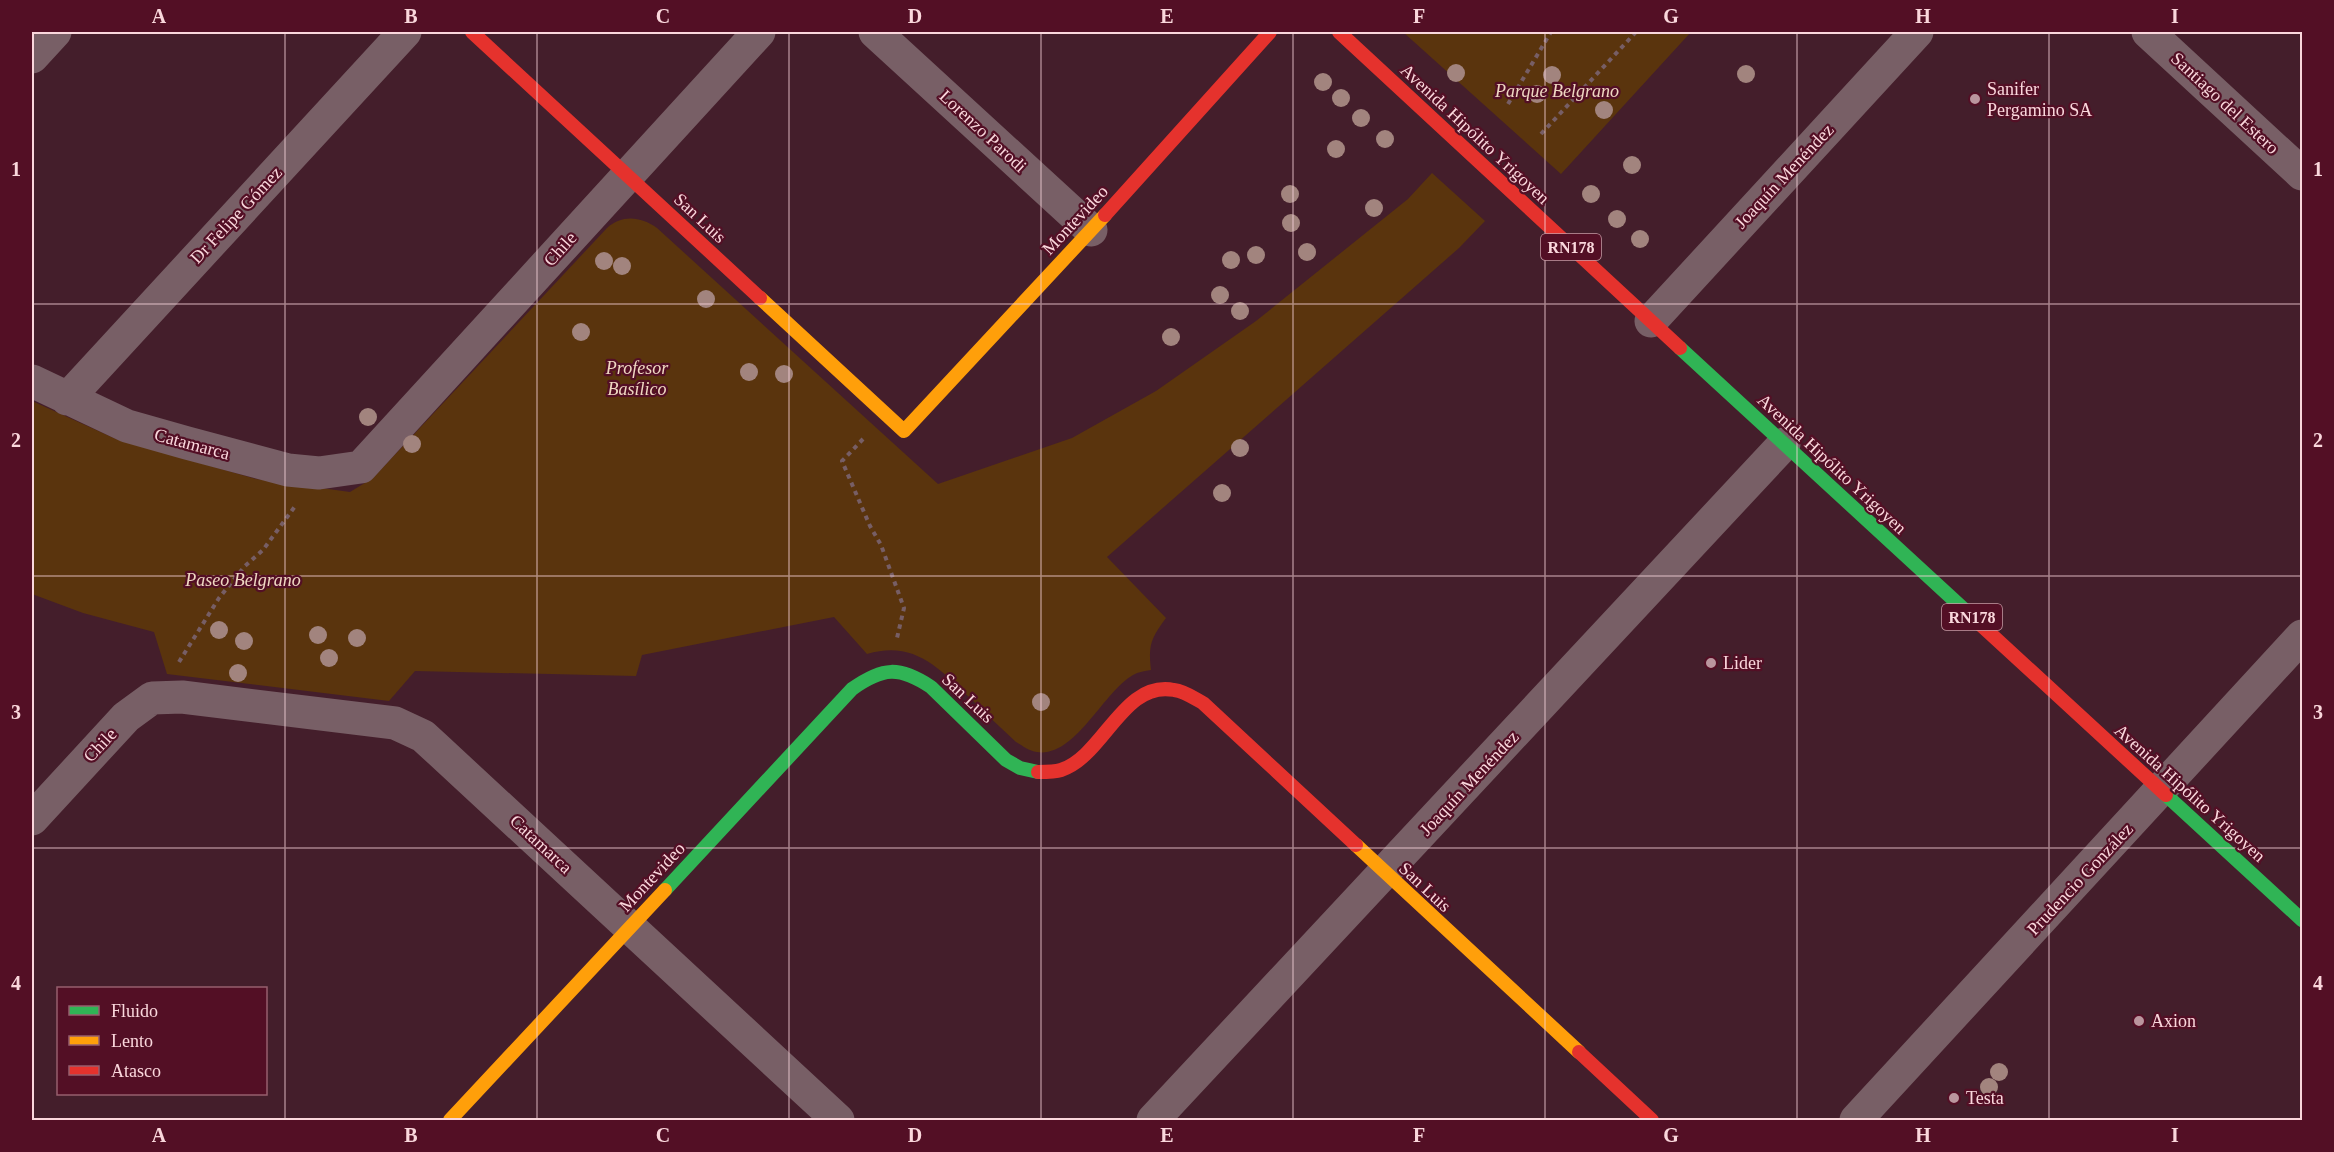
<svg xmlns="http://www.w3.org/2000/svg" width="2334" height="1152" viewBox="0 0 2334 1152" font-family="'Times New Roman',serif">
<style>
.green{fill:#5a340d}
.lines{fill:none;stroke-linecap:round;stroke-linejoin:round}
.path{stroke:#775e65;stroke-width:4;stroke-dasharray:4.5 4.5;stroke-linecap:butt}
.street{stroke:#785f66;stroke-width:33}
.fast{stroke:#30b455;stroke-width:14}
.slow{stroke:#ff9f0a;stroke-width:14}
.jam{stroke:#e5322d;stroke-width:14}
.tree{fill:#a2847e}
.grid{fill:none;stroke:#fad7dc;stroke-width:1.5;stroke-opacity:0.55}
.poi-dot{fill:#ba969e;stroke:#530f25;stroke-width:2}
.labels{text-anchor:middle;stroke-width:4.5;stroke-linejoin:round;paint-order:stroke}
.shield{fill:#530f25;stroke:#c89ba5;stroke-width:1.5}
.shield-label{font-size:16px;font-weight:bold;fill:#fad7dc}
.poi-label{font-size:18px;fill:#fad7dc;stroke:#530f25;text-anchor:start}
.park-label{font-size:18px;font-style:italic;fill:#efd8c2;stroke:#530f25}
.street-label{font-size:18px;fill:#fad7dc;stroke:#530f25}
.neatline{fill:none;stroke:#fad7dc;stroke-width:2}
.grid-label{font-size:20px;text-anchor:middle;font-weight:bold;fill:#fad7dc}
</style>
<rect width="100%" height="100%" fill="#441e2b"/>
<path class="green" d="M1403,32h288l-130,142z
M1432,173l53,48 -26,27 -352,309 59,61c-15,20 -18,27 -15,52 -6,1 -13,2 -18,5 -30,17 -58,83 -96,77 -8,-1 -14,-6 -21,-10 -16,-15 -32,-30 -48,-46 -30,-29 -55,-56 -101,-42l-33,-37 -192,38 -6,21 -221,-5 -26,30 -222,-27 -13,-42 -71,-19 -51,-19v-193l84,38 140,40 94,13 23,-14 234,-250c16,-14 34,-11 50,0l281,256 134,-46 84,-47 100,-70 152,-122z"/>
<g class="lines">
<path class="path" d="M1508,104l43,-72
M1541,134l95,-102
M863,439l-21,22 28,65 11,19 23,63 -7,30
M179,662l40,-64 25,-31 19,-17 33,-45"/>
<path class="street" d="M875,32l216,198
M2148,32l154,142
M32,57l23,-25
M1651,321l266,-289
M32,381l95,45 60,17 101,27 31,3 42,-6 398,-435
M67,399l338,-367
M32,819l94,-102 26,-19 30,-1 213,26 28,13 12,11 403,373
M1153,1120l631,-676
M1856,1120l446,-484"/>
<path class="fast" d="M1680,348l301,277
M2166,795l136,125
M665,890l187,-201c31,-22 47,-23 79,-2l75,73 14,8 18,4"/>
<path class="slow" d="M760,298l144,133 201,-216
M1356,845l223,207
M450,1120l215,-230"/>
<path class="jam" d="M472,32l288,266
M1339,32l341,316
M1105,215l165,-183
M1981,625l185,170
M1038,772c7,0 17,0 23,-2 43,-14 62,-90 113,-80 10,1 20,8 29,13l153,142
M1579,1052l73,68"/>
</g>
<g class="tree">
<circle cx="1456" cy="73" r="9"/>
<circle cx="1746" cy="74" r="9"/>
<circle cx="1552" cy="75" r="9"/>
<circle cx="1323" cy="82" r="9"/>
<circle cx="1537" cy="94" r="9"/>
<circle cx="1341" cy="98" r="9"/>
<circle cx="1604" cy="110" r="9"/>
<circle cx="1361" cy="118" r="9"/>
<circle cx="1385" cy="139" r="9"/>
<circle cx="1336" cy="149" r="9"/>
<circle cx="1632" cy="165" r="9"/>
<circle cx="1290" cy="194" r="9"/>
<circle cx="1591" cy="194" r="9"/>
<circle cx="1374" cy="208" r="9"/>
<circle cx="1617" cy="219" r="9"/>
<circle cx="1291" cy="223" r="9"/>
<circle cx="1640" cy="239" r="9"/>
<circle cx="1307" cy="252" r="9"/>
<circle cx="1256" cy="255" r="9"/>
<circle cx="1231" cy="260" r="9"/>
<circle cx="604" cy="261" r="9"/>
<circle cx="622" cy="266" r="9"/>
<circle cx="1220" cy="295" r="9"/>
<circle cx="706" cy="299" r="9"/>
<circle cx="1240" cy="311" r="9"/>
<circle cx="581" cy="332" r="9"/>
<circle cx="1171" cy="337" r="9"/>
<circle cx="749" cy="372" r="9"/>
<circle cx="784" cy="374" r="9"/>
<circle cx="368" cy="417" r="9"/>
<circle cx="412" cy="444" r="9"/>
<circle cx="1240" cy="448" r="9"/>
<circle cx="1222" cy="493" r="9"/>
<circle cx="219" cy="630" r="9"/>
<circle cx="318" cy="635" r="9"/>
<circle cx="357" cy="638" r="9"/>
<circle cx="244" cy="641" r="9"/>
<circle cx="329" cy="658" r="9"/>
<circle cx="238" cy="673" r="9"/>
<circle cx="1041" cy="702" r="9"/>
<circle cx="1999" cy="1072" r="9"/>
<circle cx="1989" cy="1087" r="9"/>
</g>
<path class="grid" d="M285,32v1088M537,32v1088M789,32v1088M1041,32v1088M1293,32v1088M1545,32v1088M1797,32v1088M2049,32v1088M32,304h2270M32,576h2270M32,848h2270"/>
<g class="poi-dot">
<circle cx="1975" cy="99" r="6"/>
<circle cx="1711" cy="663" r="6"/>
<circle cx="2139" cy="1021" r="6"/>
<circle cx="1954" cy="1098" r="6"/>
</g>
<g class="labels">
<g class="shield">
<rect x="1541" y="234" width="60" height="26" rx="4.5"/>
<rect x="1942" y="604" width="60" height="26" rx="4.5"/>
</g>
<g class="shield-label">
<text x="1571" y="253">RN178</text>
<text x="1972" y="623">RN178</text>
</g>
<g class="poi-label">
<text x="1987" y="95">Sanifer<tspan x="1987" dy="21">Pergamino SA</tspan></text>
<text x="1723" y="669">Lider</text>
<text x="2151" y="1027">Axion</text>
<text x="1966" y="1104">Testa</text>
</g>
<g class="park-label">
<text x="1557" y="97">Parque Belgrano</text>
<text x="637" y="374">Profesor<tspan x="637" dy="21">Basílico</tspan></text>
<text x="243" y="586">Paseo Belgrano</text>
</g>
<g class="street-label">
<text transform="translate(2225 103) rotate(43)" y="6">Santiago del Estero</text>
<text transform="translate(983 131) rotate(43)" y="6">Lorenzo Parodi</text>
<text transform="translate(1475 134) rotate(43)" y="6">Avenida Hipólito Yrigoyen</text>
<text transform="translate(1784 176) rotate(-47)" y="6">Joaquín Menéndez</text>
<text transform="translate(236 215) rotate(-47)" y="6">Dr Felipe Gómez</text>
<text transform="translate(700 218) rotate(43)" y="6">San Luis</text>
<text transform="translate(1075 220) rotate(-47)" y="6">Montevideo</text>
<text transform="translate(560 249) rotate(-48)" y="6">Chile</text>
<text transform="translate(192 444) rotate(15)" y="6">Catamarca</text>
<text transform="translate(1832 464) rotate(43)" y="6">Avenida Hipólito Yrigoyen</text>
<text transform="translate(968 698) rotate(43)" y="6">San Luis</text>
<text transform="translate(100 745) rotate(-47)" y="6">Chile</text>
<text transform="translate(1469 783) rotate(-47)" y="6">Joaquín Menéndez</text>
<text transform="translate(2190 793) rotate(42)" y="6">Avenida Hipólito Yrigoyen</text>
<text transform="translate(541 844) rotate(43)" y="6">Catamarca</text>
<text transform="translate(652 877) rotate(-47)" y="6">Montevideo</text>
<text transform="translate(2080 879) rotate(-47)" y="6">Prudencio González</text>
<text transform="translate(1425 887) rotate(43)" y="6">San Luis</text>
</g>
</g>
<rect width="2334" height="1152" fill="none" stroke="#530f25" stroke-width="66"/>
<rect x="57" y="987" width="210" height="108" fill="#530f25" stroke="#965f6e" stroke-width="1.5"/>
<rect x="69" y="1006" width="30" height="9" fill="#30b455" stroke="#965f6e" stroke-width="1.5"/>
<text x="111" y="1017" font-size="18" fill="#fad7dc">Fluido</text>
<rect x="69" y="1036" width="30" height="9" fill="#ff9f0a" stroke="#965f6e" stroke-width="1.5"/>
<text x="111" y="1047" font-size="18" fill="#fad7dc">Lento</text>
<rect x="69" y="1066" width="30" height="9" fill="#e5322d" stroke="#965f6e" stroke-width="1.5"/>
<text x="111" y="1077" font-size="18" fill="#fad7dc">Atasco</text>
<rect x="33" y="33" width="2268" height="1086" class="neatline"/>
<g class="grid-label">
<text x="159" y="23">A</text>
<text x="411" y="23">B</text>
<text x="663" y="23">C</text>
<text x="915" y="23">D</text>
<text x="1167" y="23">E</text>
<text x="1419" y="23">F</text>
<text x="1671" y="23">G</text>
<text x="1923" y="23">H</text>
<text x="2175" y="23">I</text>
<text x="16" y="176">1</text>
<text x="2318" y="176">1</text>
<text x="16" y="447">2</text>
<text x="2318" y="447">2</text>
<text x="16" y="719">3</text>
<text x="2318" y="719">3</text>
<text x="16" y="990">4</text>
<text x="2318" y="990">4</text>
<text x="159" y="1142">A</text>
<text x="411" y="1142">B</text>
<text x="663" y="1142">C</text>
<text x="915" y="1142">D</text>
<text x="1167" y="1142">E</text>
<text x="1419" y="1142">F</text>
<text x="1671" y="1142">G</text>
<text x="1923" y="1142">H</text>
<text x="2175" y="1142">I</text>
</g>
</svg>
